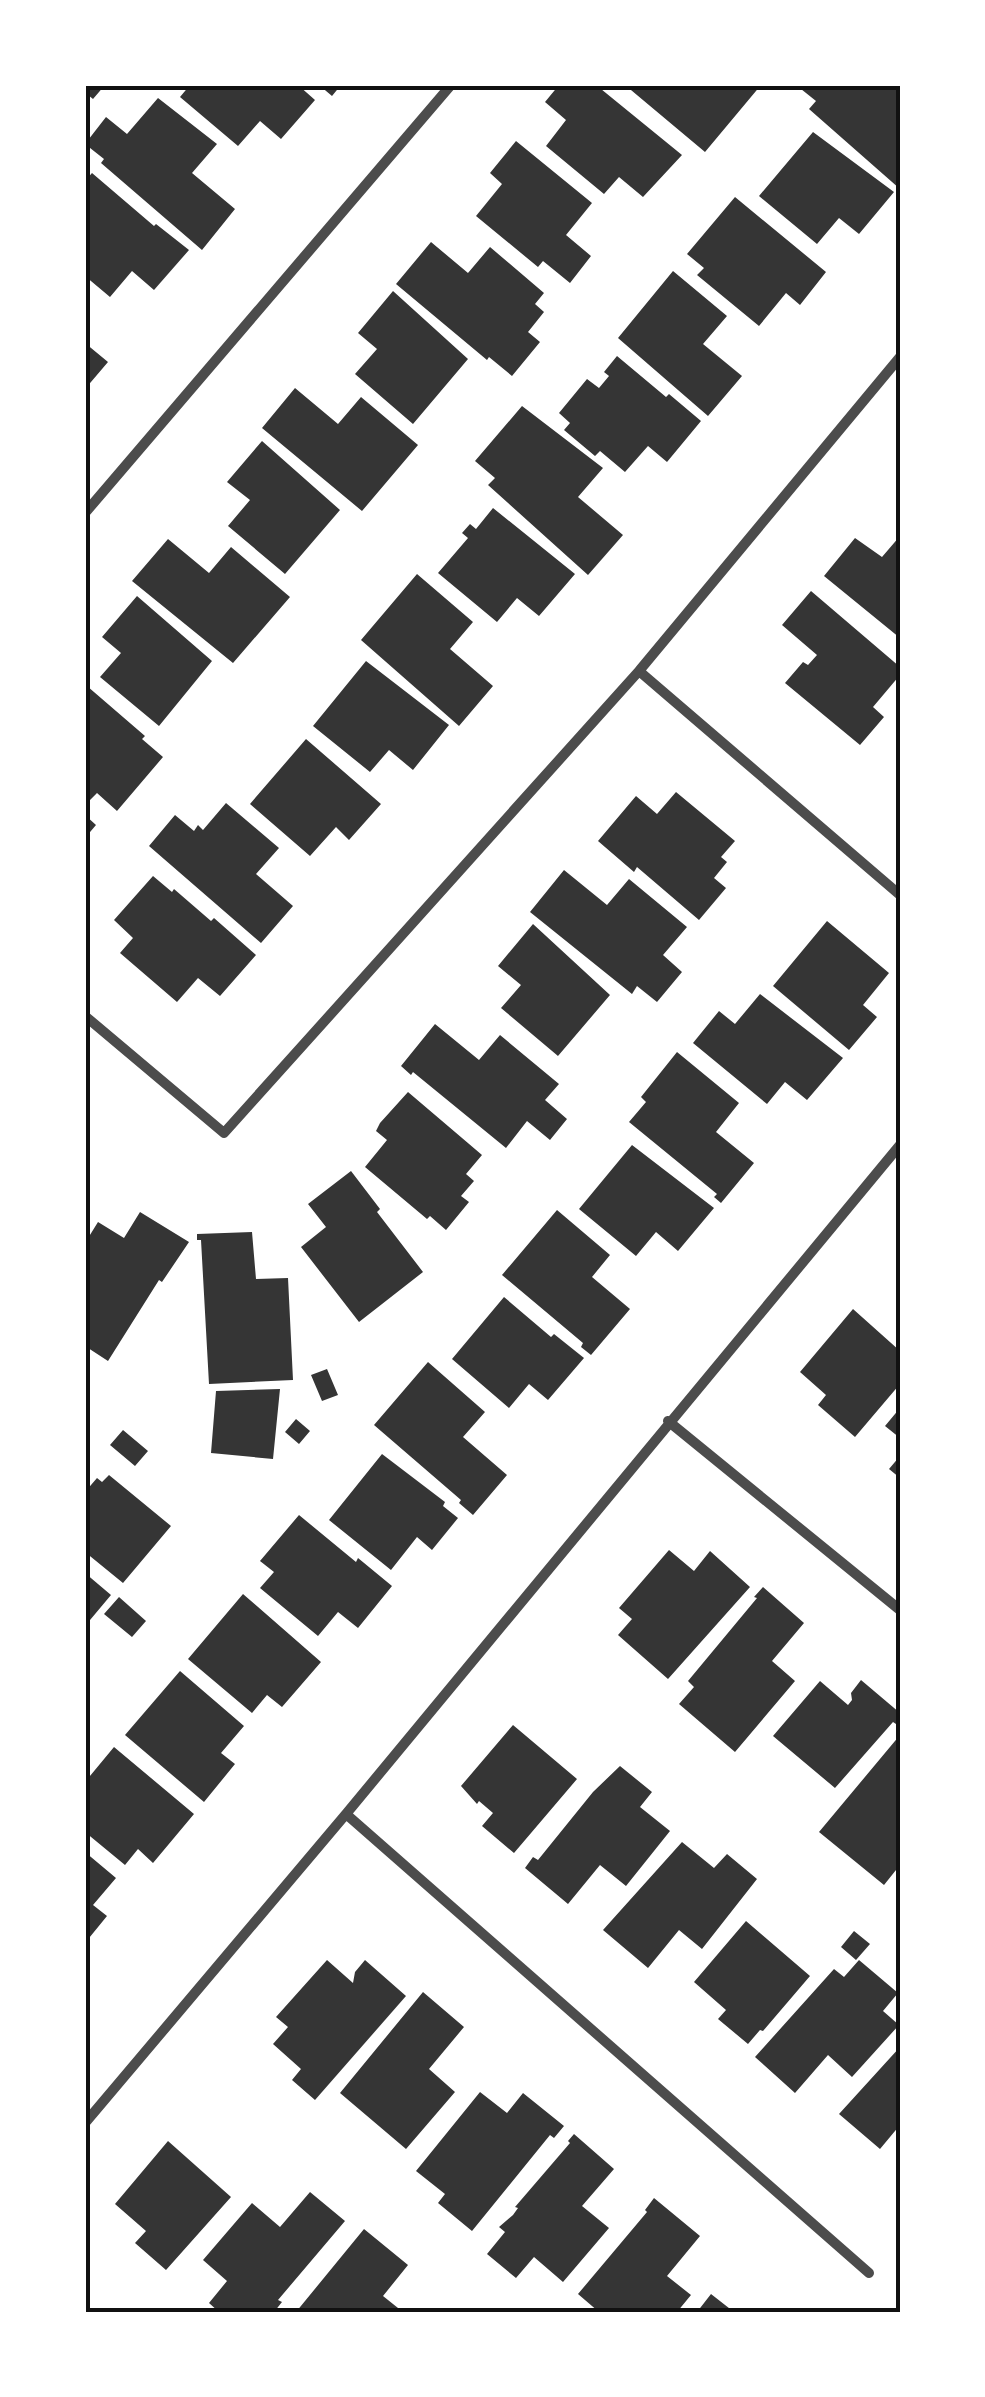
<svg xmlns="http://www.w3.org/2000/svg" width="985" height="2397" viewBox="0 0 985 2397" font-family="'Work Sans',sans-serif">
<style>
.building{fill:#353535}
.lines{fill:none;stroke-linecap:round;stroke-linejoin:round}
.minor{stroke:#4c4c4c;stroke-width:10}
.neatline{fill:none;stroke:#111;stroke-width:4}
</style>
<rect width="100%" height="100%" fill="#fff"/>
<path class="building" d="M85,85h20l-12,14 -5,-4 -3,4z
M190,85h108l17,15 -34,39 -21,-18 -22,25 -58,-49z
M319,85h22l-9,11z
M559,85h45l-3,4 81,66 -39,42 -24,-20 -15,17 -58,-48 20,-26 -21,-18z
M625,85h136l-56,67z
M796,85h104v25l-3,4 3,3v72l-91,-80 7,-8z
M158,98l59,46 -25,29 43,36 -33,41 -101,-87 3,-4 -19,-15 21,-27 21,17z
M813,132l81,60 -35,42 -20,-16 -22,26 -58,-48z
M516,141l76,62 -26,32 25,21 -21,27 -27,-22 -5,6 -62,-51 26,-32 -12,-11z
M92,173l62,53 2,-2 33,26 -35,40 -22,-19 -22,26 -25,-21v-95z
M735,197l91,75 -26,33 -14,-12 -27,33 -62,-51 7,-7 -17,-14z
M431,242l37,31 22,-26 54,46 -9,11 9,8 -16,20 12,10 -28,34 -23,-19 -2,3 -91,-76z
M673,271l54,45 -24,28 39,32 -34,40 -90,-78z
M393,291l75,68 -55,65 -58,-50 22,-25 -19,-16z
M85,343l23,19 -23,27z
M617,356l49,41 3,-3 32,27 -34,41 -19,-16 -23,26 -25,-21 -5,5 -31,-26 6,-7 -11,-10 28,-34 12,9 10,-12 -5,-4z
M295,388l43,36 23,-27 57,48 -56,66 -100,-83z
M522,406l81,62 -25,29 45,38 -35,40 -100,-90 7,-7 -20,-17z
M262,441l78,69 -55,64 -57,-48 22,-26 -23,-18z
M493,508l82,66 -36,42 -22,-18 -20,24 -59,-49 30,-35 -6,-5 8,-9 6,5z
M900,536v102l-76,-62 31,-38 27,19z
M168,539l41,34 22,-26 59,50 -57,66 -101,-82z
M417,574l56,48 -23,27 43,37 -34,40 -98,-86z
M811,591l89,76v8l-27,32 11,10 -24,28 -75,-62 18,-21 5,3 9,-10 -35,-30z
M137,596l75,65 -53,65 -59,-49 21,-24 -19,-16z
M366,661l83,64 -36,45 -24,-20 -19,22 -57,-46z
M87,686l58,50 -3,3 21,18 -46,54 -20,-18 -7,7 -5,-5z
M306,739l75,65 -32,36 -13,-13 -26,29 -60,-52z
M676,792l59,49 -14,16 6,5 -13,16 12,10 -27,32 -62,-53 -3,5 -36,-31 38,-45 21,18z
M226,803l53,45 -23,26 37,32 -32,37 -112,-97 26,-31 19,16 4,-6 5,5z
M85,815l11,10 -11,13z
M564,870l43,35 22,-26 58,48 -24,28 19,17 -25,30 -20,-16 -5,8 -102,-82z
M153,876l19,16 2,-3 37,32 3,-3 42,37 -36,41 -22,-18 -21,24 -57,-49 13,-15 -19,-18z
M827,921l62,52 -26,32 14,12 -28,33 -76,-64z
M533,924l77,71 -52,61 -57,-48 20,-23 -23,-19z
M760,994l83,64 -36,42 -22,-18 -18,22 -74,-61 26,-32 16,13z
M435,1024l44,36 21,-25 59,49 -14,16 22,19 -17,21 -23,-19 -21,27 -93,-76 -2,3 -10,-9z
M677,1052l62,51 -23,29 38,31 -33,40 -7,-6 3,-3 -88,-72 17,-20 -5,-5z
M408,1092l74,63 -16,19 8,7 -13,15 8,6 -23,28 -16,-14 -3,3 -62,-52 22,-27 -11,-9 4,-8z
M632,1145l82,63 -36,43 -22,-19 -20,24 -57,-47z
M351,1171l29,38 -3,3 46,60 -64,50 -58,-75 25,-20 -18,-23z
M557,1210l53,45 -18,22 38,32 -39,46 -10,-8 2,-4 -81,-68z
M140,1212l49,30 -27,40 -3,-2 -51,81 -23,-15v-103l13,-21 26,16z
M252,1232l4,47 32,-1 5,102 -84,4 -8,-144h-4v-6z
M504,1297l47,40 3,-3 30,24 -36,42 -19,-16 -20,24 -57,-49z
M853,1309l47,42v33l-45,53 -37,-32 8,-10 -26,-23z
M428,1362l57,50 -22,25 44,38 -34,40 -14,-12 2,-3 -87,-75z
M327,1369l11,26 -16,6 -11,-26z
M280,1389l-7,70 -62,-6 5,-62z
M900,1408v30l-15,-12z
M296,1419l14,12 -11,13 -14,-12z
M123,1430l25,21 -13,15 -25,-21z
M382,1454l63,48 -2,4 15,12 -26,32 -15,-13 -26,33 -62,-50z
M900,1456v22l-11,-9z
M109,1475l62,51 -48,57 -38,-31v-60l12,-14 5,4z
M299,1515l57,47 2,-4 34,28 -34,42 -20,-16 -20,24 -58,-48 14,-16 -14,-11z
M669,1550l25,21 16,-20 40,36 -82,92 -50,-44 14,-16 -13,-11z
M85,1573l26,22 -26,31z
M763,1587l41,36 -32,38 23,20 -60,71 -56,-48 15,-17 -6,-6 69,-83 -3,-1z
M243,1594l78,68 -39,45 -15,-12 -15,18 -64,-54z
M119,1597l27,24 -14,16 -28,-23z
M180,1671l64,55 -23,27 14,11 -31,38 -79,-67z
M861,1680l39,33v6l-4,5 -3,-2 -58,66 -62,-52 47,-55 28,24 4,-5 -1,-7z
M513,1725l64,54 -63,74 -32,-27 11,-13 -14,-12 -2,3 -16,-18z
M900,1735v130l-16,20 -65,-53z
M114,1747l80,67 -41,49 -15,-14 -13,16 -40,-33v-50z
M620,1766l32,26 -12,15 30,24 -44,55 -26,-21 -32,39 -43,-36 8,-11 5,3 55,-68z
M682,1842l32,26 13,-14 30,25 -55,70 -23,-19 -31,38 -45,-38z
M85,1852l31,26 -23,27 14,11 -22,27z
M746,1921l64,55 -47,55 -3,-1 -12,14 -30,-25 8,-9 -32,-28z
M854,1931l16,13 -14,16 -15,-13z
M327,1960l26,23 2,-11 10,-12 41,36 -91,104 -23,-20 9,-11 -28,-25 15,-17 -12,-10z
M859,1960l39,33 -15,18 16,14 -47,52 -24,-22 -33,38 -40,-36 79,-88 10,8z
M423,1992l41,35 -35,42 26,23 -49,57 -66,-56z
M900,2047v78l-20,24 -41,-35z
M480,2092l27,21 16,-20 41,33 -10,12 -4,-3 -78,96 -34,-28 7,-9 -29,-23z
M574,2134l40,35 -32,37 27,22 -46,54 -29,-25 -18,21 -29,-24 18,-22 -6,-5 14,-12 5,-7 -3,-1 55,-64 -2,-2z
M168,2141l63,56 -65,73 -31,-27 11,-12 -31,-27z
M310,2192l35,29 -67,79 4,2 -8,10h-55l-10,-9 18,-22 -24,-21 49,-57 28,24z
M654,2198l46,38 -33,40 24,19 -14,17h-78l-21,-18 69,-82 -2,-2z
M364,2229l44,36 -25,31 20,16h-107z
M711,2294l23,18h-37z"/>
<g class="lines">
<path class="minor" d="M85,513l366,-428
M639,671l261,224
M85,1016l139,117 415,-462 261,-314
M668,1421l232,189
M346,1814l523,459
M85,2123l261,-309 554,-669
M85,2310l2,2"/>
</g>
<rect width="985" height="2397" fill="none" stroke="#ffffff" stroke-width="175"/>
<rect x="88" y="88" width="810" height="2222" class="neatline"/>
</svg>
